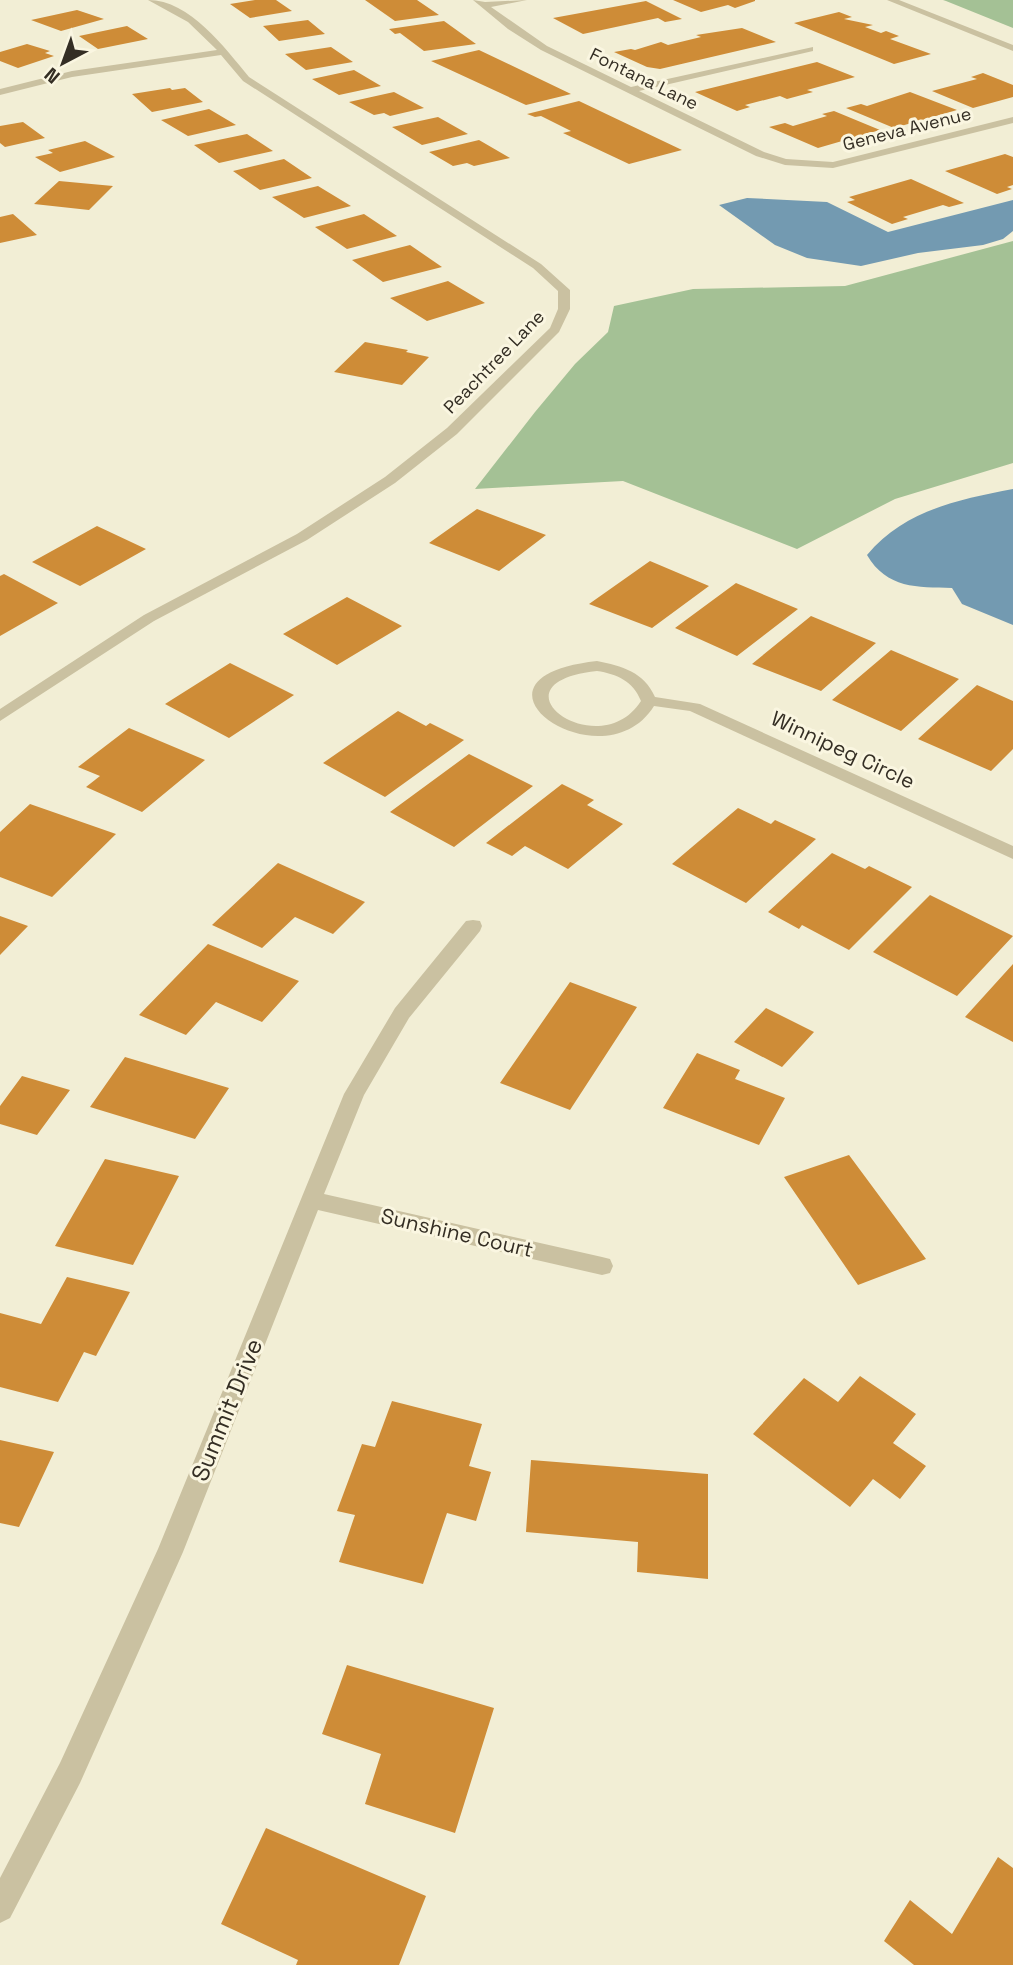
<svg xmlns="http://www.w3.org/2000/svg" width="1013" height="1965" viewBox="0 0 1013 1965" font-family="'Space Grotesk',sans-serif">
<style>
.green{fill:#a4c195}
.water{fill:#739ab1}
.building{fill:#ce8c37}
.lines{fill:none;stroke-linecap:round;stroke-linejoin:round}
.minor{fill:#cac1a1;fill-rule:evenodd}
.labels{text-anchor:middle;stroke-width:6;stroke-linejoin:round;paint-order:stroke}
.far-street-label{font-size:18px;fill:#342e24;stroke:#faf6e1}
.street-label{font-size:21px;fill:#342e24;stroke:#faf6e1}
.near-street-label{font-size:24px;fill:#342e24;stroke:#faf6e1}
</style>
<rect width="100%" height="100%" fill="#f2eed5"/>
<path class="green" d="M943,0h70v28l-67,-27z
M1013,241v222l-118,36 -98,50 -174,-68 -148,8 60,-77 40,-48 33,-32 6,-26 79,-17 152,-3z"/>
<path class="water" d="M747,198l80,4 61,30 125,-32v31l-10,8 -20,6 -65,8 -57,13 -54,-8 -32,-13 -56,-40z
M1013,489v136l-51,-21 -10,-16c-35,-1 -65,1 -85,-33 38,-45 90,-55 146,-66z"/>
<path class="building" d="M255,0h21l16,11 -42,7 -20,-14z
M365,0h52l22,15 -44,6z
M673,0h82v1l-20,7 -7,-3 -27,7z
M646,1l36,18 -17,3 -7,-4 -75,16 -30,-16z
M77,10l27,9 -43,12 -30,-11z
M839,12l13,5 -8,2 29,6 -8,2 16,6 5,-2 13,5 -9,3 41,15 -37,10 -100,-41z
M308,20l17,14 -46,7 -16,-15z
M444,21l32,23 -52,7 -24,-18 -5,1 -6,-5z
M127,26l21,13 -50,10 -19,-13z
M742,28l34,14 -116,27 -13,-2 -33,-15 17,-3 4,1 26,-8 7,3 33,-8 -5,-2z
M27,44l23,7 -5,2 9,3 -36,12 -18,-7v-9z
M331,47l22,15 -47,8 -21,-16z
M479,50l92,44 -45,11 -95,-44z
M817,62l38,15 -48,13 6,2 -26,7 -7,-3 -35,9 5,2 -13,4 -42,-19z
M354,70l27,16 -42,9 -27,-16z
M983,73l30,12v12l-40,11 -41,-17 45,-12 -6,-2z
M170,88l2,2 13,-2 18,14 -51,10 -20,-18z
M394,92l30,16 -34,8 -6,-3 -10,2 -25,-13z
M910,92l47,18 -63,18 -48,-20 15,-4 6,2z
M579,101l103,49 -53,14 -66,-31 8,-2 -30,-15 -6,1 -8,-3z
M209,109l27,16 -48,11 -27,-16z
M834,111l46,19 -62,18 -49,-21 16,-4 8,3 34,-10 -5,-2z
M438,117l30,17 -46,11 -30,-18z
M23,122l22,16 -40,9 -5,-4v-17z
M247,134l26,17 -54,12 -25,-18z
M479,140l31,18 -36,8 -7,-3 -14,3 -24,-14z
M85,141l30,16 -55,15 -25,-15 18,-4 -5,-3z
M1005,154l8,3v28l-6,2 5,2 -15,5 -52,-23z
M284,159l28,19 -52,12 -27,-19z
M911,179l53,24 -15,4 -6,-2 -40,12 5,2 -16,5 -45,-22 8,-2 -6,-3z
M59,181l54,5 -24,24 -55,-6z
M318,186l33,20 -47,12 -32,-21z
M13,214l24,21 -37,8v-26z
M364,214l33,22 -50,13 -32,-22z
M410,245l32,22 -59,15 -31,-22z
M448,281l37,22 -58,18 -37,-23z
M365,342l43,8 -2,2 23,5 -27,28 -68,-13z
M477,509l69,26 -47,36 -70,-28z
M97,526l49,23 -66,37 -48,-24z
M650,561l59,25 -57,42 -63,-24z
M4,574l54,29 -58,33v-60z
M736,583l62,26 -61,47 -62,-28z
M347,597l55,29 -65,39 -54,-31z
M811,616l65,27 -55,48 -69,-27z
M891,650l68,29 -58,52 -69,-31z
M230,663l64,32 -65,43 -64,-34z
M977,685l36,16v48l-22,22 -73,-32z
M398,711l28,15 4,-3 34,17 -79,57 -62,-34z
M129,728l76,32 -63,52 -56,-25 14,-11 -22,-9z
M469,754l64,32 -79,61 -64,-35z
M562,784l32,16 -7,5 36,19 -55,45 -43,-23 -13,10 -26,-13z
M30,804l86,30 -64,63 -52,-20v-45z
M738,808l33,16 4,-4 41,19 -70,64 -74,-39z
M832,853l33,16 4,-3 43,21 -63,63 -47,-25 -3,4 -31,-17z
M278,863l87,39 -32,32 -38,-17 -33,31 -50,-23z
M930,895l83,41 -56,60 -84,-44z
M0,916l28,10 -28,29z
M208,944l91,37 -37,41 -46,-20 -30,33 -47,-20z
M1013,964v78l-48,-25z
M570,982l67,25 -67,103 -70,-27z
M766,1008l48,24 -32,35 -48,-25z
M697,1053l43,17 -5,9 50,19 -26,47 -96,-37z
M125,1057l104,31 -34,51 -105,-32z
M22,1076l48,14 -33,45 -37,-11v-18z
M849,1155l77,104 -68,26 -74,-108z
M105,1159l74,17 -46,89 -78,-19z
M67,1277l63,15 -34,64 -12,-4 -26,50 -58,-15v-74l41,11z
M860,1376l56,38 -23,29 33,23 -26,33 -27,-20 -23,28 -97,-73 51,-56 34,24z
M392,1401l90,23 -13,42 22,6 -15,49 -29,-8 -24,71 -84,-22 16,-47 -18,-4 25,-67 13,3z
M0,1440l54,12 -35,75 -19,-4z
M531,1460l177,14v105l-71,-7 1,-30 -112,-10z
M347,1665l147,43 -39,125 -90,-29 16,-50 -59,-20z
M266,1828l160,68 -27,69h-103l2,-5 -77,-36z
M998,1857l15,11v97h-99l-30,-24 26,-41 42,34z"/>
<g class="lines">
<path class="minor" d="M148,0c42,0 77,48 101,77l292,187 29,26v19l-11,23 -102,102 -62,49 -88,57 -153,81 -154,100v-12l144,-94 153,-81 88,-57 62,-49 103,-100 8,-19v-18l-25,-23 -290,-187 -22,-26 -149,22 -72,18v-6l72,-18 145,-21 -29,-28z
M473,0l12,2 42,-2 -36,7 56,39 84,41 182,-40v4l-174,40 125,61 22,7 47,3 180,-45v6l-180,45 -48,-3 -29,-9 -215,-106 -33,-21z
M887,0h12l114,45v6z
M597,661c25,5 47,11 58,36l45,7 313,142v13l-323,-148 -36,-5c-51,82 -210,-28 -57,-45zM597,671c20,3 36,10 44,30 -42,66 -157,-18 -44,-30z
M473,920l7,1 2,5 -2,5 -71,87 -45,77 -40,99 278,63 8,2 3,7 -3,7 -8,2 -284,-65 -135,342 -103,231 -70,135 -10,5v-45l60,-115 98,-214 186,-455 51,-86 71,-87z"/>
</g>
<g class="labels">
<g class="far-street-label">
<text transform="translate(644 79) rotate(26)" y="6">Fontana Lane</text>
<text transform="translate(907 129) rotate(-14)" y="6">Geneva Avenue</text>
<text transform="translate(494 362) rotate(-46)" y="6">Peachtree Lane</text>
</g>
<g class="street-label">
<text transform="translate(843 750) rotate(25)" y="7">Winnipeg Circle</text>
<text transform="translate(457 1233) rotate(13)" y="7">Sunshine Court</text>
</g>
<g class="near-street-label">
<text transform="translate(227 1410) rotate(-68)" y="8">Summit Drive</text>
</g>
</g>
<g transform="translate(63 63) rotate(221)" stroke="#faf6e1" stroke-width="5" paint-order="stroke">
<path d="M0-5L12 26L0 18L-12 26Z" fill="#342e24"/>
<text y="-10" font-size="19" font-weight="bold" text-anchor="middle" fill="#342e24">N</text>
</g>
</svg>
